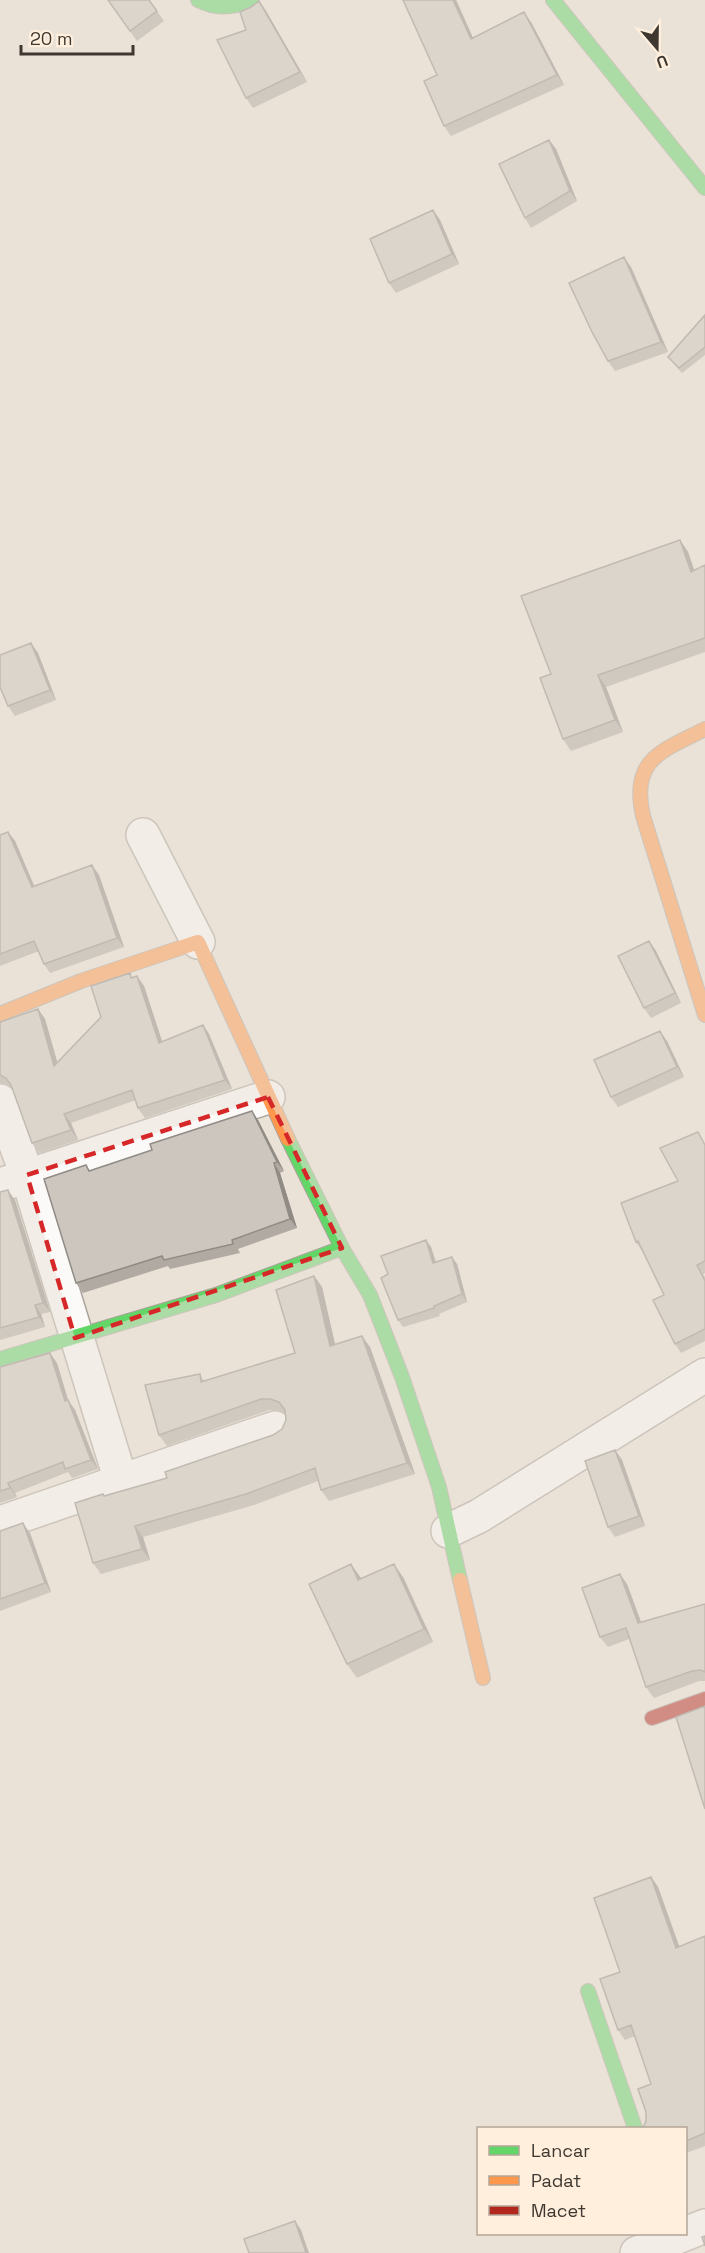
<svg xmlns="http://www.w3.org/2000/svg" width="705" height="2253" viewBox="0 0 705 2253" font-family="'Space Grotesk',sans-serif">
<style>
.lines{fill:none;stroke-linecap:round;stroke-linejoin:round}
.street-casing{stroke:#aaa39c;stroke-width:36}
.fast-casing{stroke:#aaa39c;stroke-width:16}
.slow-casing{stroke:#aaa39c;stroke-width:16}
.jam-casing{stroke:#aaa39c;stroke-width:16}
.street{stroke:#fcfaf9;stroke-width:33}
.fast{stroke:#63d668;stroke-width:14}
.slow{stroke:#ff974d;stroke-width:14}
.jam{stroke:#b3261e;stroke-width:14}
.wall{fill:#b0aaa3}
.shaded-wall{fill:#908b85}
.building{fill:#cdc6be;stroke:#908b85;stroke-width:1.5}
.marked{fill:none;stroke:#d62828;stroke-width:4.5;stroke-dasharray:12 8;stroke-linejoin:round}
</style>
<rect width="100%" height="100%" fill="#eae1d7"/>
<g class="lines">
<defs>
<path id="street" d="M143,835l55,107
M0,1101l27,74 94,306
M0,1185l268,-88
M0,1523l275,-95
M448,1531l31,-15 226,-141
M637,2253l68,-27"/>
<path id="fast" d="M198,0c17,9 35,8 53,0
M553,0l152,188
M342,1248l28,47 32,82 37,110 21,93
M0,1359l216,-64 126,-47 -54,-109
M588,1991l47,137"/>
<path id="slow" d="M705,729c-43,22 -75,30 -62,87l62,199
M0,1014l81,-33 117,-39 90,197
M460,1580l23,98"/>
<path id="jam" d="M652,1718l53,-19"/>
</defs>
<use href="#street" class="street-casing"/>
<use href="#fast" class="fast-casing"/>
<use href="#slow" class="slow-casing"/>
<use href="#jam" class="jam-casing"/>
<use href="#street" class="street"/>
<use href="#fast" class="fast"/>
<use href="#slow" class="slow"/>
<use href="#jam" class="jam"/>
</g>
<path class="wall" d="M108,0h41l15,21 -27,20z
M456,0l17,38 58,-16 33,63 -113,51 -7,-10 -7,-51z
M266,11l41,71 -54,26 -7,-10v-68z
M549,140l7,9 21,52 -46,27 -6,-10z
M433,210l7,10 19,44 -63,29 -7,-10z
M631,267l37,85 -53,19 -7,-10z
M705,315v40l-23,18 -14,-16z
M680,540l8,12 6,18 11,-5v87l-99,35 17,45 -52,19 -8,-12 -12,-65z
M38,653l18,47 -41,16 -7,-10z
M8,832l7,9 19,46 65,-12 25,72 -74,26 -6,-9 -5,-13 -39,15v-131z
M649,941l7,10 25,52 -30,15 -7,-10z
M133,978l11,8 18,56 41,-17 6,9 23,55 -87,29 -7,-10 -2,-8 -65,23 7,17 -39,13 -7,-10 -20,-56 -9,-4h-3v-61l38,-13 7,10 12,43 44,-45z
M667,1041l17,36 -66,30 -7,-10z
M252,1111l6,9 26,51 -4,2 17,55 -59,21 2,4 -70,16 -2,-3 -85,27 -7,-10 10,-118 4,6 62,-21z
M705,1143v130l-2,1 2,3v64l-24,12 -6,-9 -11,-49 -22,-44 -6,-9z
M0,1192l15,8 35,112 -9,2 4,13 -45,13z
M426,1240l5,7 5,15 21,2 10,38 -28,12 1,2 -37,11 -5,-7 -10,-46z
M314,1276l8,11 13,58 35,2 45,127 -86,27 -8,-11 -3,-9 -64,24 -111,32 7,23 -49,14 -8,-11 12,-67 62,-18 106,-43 9,-6 4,-9 -1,-7 -7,-3h-9l-102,36 -8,-11 41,-61 4,7 91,-28z
M57,1363l11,37 7,10 23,59 -26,9 -4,-6 -53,21 2,4 -17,6v-136z
M615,1450l7,10 23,66 -30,11 -7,-10z
M0,1531l30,2 21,59 -51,19z
M403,1577l30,65 -76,36 -10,-14 14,-86z
M627,1584l14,38 64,-18v77h-6l-45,17 -8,-11 -17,-48 -21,8 -8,-10z
M651,1877l7,10 21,59 26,-10v210l-19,7v-25l-40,-7 5,-37 -16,-48 -10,4 -7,-10 2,-58z"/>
<path class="shaded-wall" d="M453,0h3l22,49 -7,-10z
M259,1l7,10 41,71 -7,-10z
M524,12l7,10 33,63 -7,-10z
M549,140l7,9 21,52 -7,-10z
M433,210l7,10 19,44 -7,-10z
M624,257l7,10 37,85 -7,-10z
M680,540l8,12 11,32 -8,-12z
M31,643l7,10 18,47 -6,-10z
M598,675l8,12 17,45 -8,-12z
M8,832l7,9 24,56 -7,-10z
M92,865l7,10 25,72 -7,-9z
M649,941l7,10 25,52 -6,-10z
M137,976l7,10 22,67 -7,-10z
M38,1009l7,10 16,56 -7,-9z
M203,1025l6,9 23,55 -7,-9z
M660,1031l7,10 17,36 -7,-10z
M252,1111l6,9 26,51 -7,-9z
M64,1114l7,9 7,17 -7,-10z
M274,1163l6,10 17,55 -7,-9z
M8,1190l7,10 35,112 -7,-9z
M426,1240l5,7 7,23 -5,-7z
M452,1257l5,7 10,38 -5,-8z
M314,1276l8,11 16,70 -8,-11z
M35,1305l6,9 4,13 -6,-10z
M362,1336l8,11 45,127 -8,-11z
M50,1353l7,10 11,37 7,10 23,59 -7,-9 -26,-59z
M615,1450l7,10 23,66 -6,-10z
M8,1483l7,10 2,4 -7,-9z
M23,1523l7,10 21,59 -6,-9z
M135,1526l8,11 7,23 -8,-11z
M351,1564l10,14 7,15 -10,-13z
M394,1564l9,13 30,65 -9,-13z
M620,1574l7,10 18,49 -7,-10z
M651,1877l7,10 25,70 -7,-9z
M295,2221l6,9 8,23h-3z"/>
<path class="building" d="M108,0h41l8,11 -27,20z
M403,0h50l18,39 53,-27 33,63 -113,51 -20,-45 13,-6z
M259,1l41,71 -54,26 -29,-58 29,-10 -6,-18 11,-5z
M549,140l21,51 -45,27 -26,-54z
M433,210l19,44 -63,29 -19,-44z
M624,257l37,85 -53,19 -16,-29 -23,-49z
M705,315v32l-26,21 -11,-11z
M680,540l11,32 14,-7v73l-107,37 17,45 -52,19 -23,-61 11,-4 -30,-78z
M31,643l19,47 -42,16 -8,-19v-32z
M8,832l24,55 60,-22 25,73 -73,26 -10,-23 -34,13v-119z
M649,941l26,52 -31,15 -26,-52z
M130,973l1,5 6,-2 22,67 44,-18 22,55 -87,28 -6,-18 -68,24 7,16 -39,13 -21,-58 -5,-7 -6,-3v-53l38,-13 16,57 47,-49 -10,-31z
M660,1031l17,36 -66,30 -17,-37z
M252,1111l25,51 -3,1 16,56 -58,21 1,4 -69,16 -2,-4 -86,27 -32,-104 42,-14 3,6 63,-21 -2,-6z
M698,1132l7,13v116l-8,4 8,16v48l-30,15 -22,-44 11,-5 -26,-54 -2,1 -15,-39 57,-22 -18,-33z
M8,1190l35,113 -8,2 4,12 -39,11v-136z
M426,1240l7,23 19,-6 10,37 -28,12v2l-36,12 -17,-42 7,-4 -7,-18z
M314,1276l16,70 32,-10 45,127 -86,27 -6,-22 -69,26 -111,32 7,23 -49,14 -18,-60 28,-9 1,2 63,-18 -2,-6 108,-37 9,-6 4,-9 -1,-10 -6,-8 -9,-3h-9l-102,36 -14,-50 55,-11 1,8 94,-29 -19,-63z
M50,1353l15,48 3,-1 23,60 -26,9 -2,-7 -55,21 2,5 -10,3v-124z
M615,1450l24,66 -31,11 -23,-66z
M23,1523l22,60 -45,16v-68z
M351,1564l7,16 36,-16 30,65 -77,35 -38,-80z
M620,1574l18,49 67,-19v68l-4,-2 -9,1 -46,16 -20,-59 -26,9 -18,-49z
M705,1706v103l-29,-92z
M651,1877l25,71 29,-12v197l-19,8v-13h-43l3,-7v-9l-8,-23 13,-5 -20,-59 -13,5 -18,-51 20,-7 -26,-74z
M295,2221l11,32h-57l-5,-14z
M705,2236v10l-3,-9z"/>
<path d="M0 0H705V2253H0ZM268,1097l74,151 -267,90 -48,-163z" fill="#eae1d7" fill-opacity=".55" fill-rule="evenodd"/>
<path class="marked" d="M268,1097l74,151 -267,90 -48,-163z"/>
<rect x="477" y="2127" width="210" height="108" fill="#ffefdc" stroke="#b2a698" stroke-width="1.5"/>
<rect x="489" y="2146" width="30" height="9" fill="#63d668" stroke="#b2a698" stroke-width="1.5"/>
<text x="531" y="2157" font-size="18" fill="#3e3831">Lancar</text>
<rect x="489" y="2176" width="30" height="9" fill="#ff974d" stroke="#b2a698" stroke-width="1.5"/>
<text x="531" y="2187" font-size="18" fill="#3e3831">Padat</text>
<rect x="489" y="2206" width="30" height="9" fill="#b3261e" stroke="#b2a698" stroke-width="1.5"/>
<text x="531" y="2217" font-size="18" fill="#3e3831">Macet</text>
<g transform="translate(657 48) rotate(160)" stroke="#ffefdc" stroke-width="4.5" paint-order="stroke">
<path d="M0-4.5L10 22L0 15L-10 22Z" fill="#3e3831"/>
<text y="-9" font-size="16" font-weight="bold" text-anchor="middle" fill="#3e3831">U</text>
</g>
<path d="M21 45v9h112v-9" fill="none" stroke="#3e3831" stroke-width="3"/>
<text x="30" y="45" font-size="18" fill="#3e3831" stroke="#ffefdc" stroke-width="4.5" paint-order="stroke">20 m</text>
</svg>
